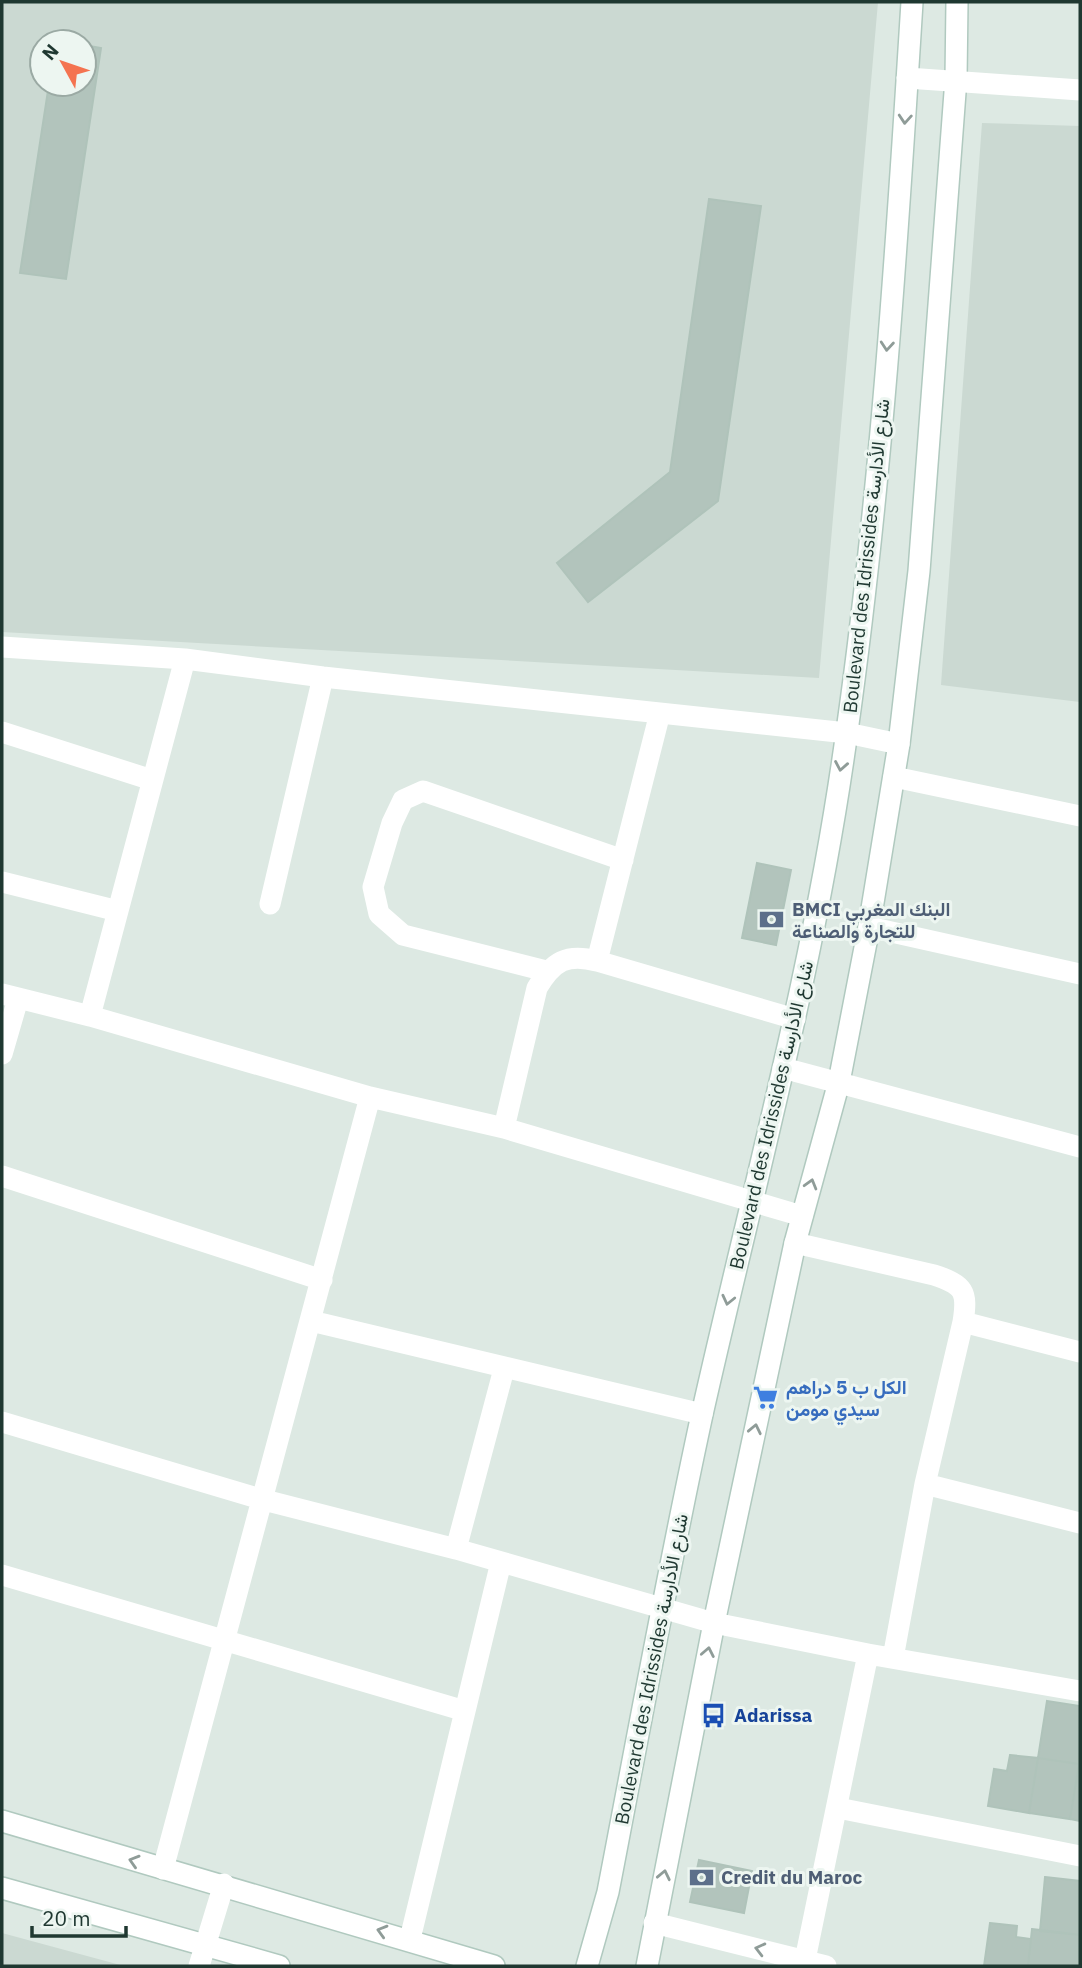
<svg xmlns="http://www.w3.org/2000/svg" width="1082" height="1968" viewBox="0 0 1082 1968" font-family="'IBM Plex Sans',Vazirmatn,sans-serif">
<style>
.built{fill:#cbd9d2;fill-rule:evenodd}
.building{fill:#b2c4bc;stroke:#afc3ba;stroke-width:2}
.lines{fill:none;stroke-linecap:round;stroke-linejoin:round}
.secondary-casing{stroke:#b0c9bf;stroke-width:24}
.street{stroke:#fff;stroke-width:21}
.secondary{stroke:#fff;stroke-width:21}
.oneway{stroke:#8f9c98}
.labels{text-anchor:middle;stroke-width:6;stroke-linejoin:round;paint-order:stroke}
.street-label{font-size:19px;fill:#1f3831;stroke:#edf6f1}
.service-label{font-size:19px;font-weight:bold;fill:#4e5e75;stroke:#edf6f1;text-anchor:start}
.shop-label{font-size:19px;font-weight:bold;fill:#366cbe;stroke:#edf6f1;text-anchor:start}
.transit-label{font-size:19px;font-weight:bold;fill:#164399;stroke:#edf6f1;text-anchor:start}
</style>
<rect width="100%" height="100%" fill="#dde9e3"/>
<path class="built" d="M2,2h876l-59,676 -817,-46zM42,42h42v42h-42z
M982,123l98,3v576l-139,-17z
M2,1933l122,33h-122z"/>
<path class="building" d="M84,45l17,3 -35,231 -46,-6 29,-189h35z
M709,199l52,7 -43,295 -130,101 -31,-39 113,-91z
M757,863l34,7 -15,75 -34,-7z
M1047,1701l33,5 -1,58 -41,-6z
M1010,1755l28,3 -9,55 -41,-7 6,-37 13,2z
M1038,1758l41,6 -9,55 -41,-6z
M1079,1764l1,1v56l-10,-2z
M699,1860l53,11 -8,42 -54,-11z
M1045,1877l35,4v54l-40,-4z
M990,1923l27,3 -1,11 15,2 -3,27h-44z
M1032,1929l48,6 -1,31h-51z"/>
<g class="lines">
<defs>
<path id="secondary" d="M2,1821l492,145
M2,1888l277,78
M587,1966l21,-74c31,-161 60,-322 95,-482 51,-226 113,-450 144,-679 34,-241 50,-486 65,-729
M647,1966l67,-343 81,-380 44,-161 30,-155 30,-183 20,-173 37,-492 1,-77"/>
</defs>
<use href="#secondary" class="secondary-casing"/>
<path class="street" d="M907,78l173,12
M2,647l183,12 138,18 524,56 52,11
M2,732l150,48
M894,777l186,39
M2,882l116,29
M270,904l53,-227
M869,927l211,47
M597,961l63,-248
M546,971l-143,-36 -24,-21 -6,-27 19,-64 11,-23 20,-9 200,69
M2,994l88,22 280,81 134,31 298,88
M90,1016l95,-357
M2,1054l16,-55
M783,1068l297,79
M504,1128l33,-140c16,-27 30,-35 60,-27l198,58
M2,1176l320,104
M795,1243l139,32c30,10 34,16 29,47l-38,162 -32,174
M311,1321l391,93
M963,1322l117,30
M2,1422l262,78 192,49 258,74 154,31 212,37
M925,1484l155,39
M456,1549l48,-180
M2,1575l463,136
M838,1808l242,48
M163,1869l207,-772
M654,1923l172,43
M410,1939l91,-377
M805,1960l63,-306
M199,1966l25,-82"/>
<use href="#secondary" class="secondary"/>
</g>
<defs><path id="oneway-chevron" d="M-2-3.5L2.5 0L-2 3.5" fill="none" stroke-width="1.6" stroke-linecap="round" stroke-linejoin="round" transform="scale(1.75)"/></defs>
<g class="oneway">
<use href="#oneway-chevron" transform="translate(905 119) rotate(94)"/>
<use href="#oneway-chevron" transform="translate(887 346) rotate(95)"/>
<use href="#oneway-chevron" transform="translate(841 766) rotate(100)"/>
<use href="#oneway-chevron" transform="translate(811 1184) rotate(-74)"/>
<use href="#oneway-chevron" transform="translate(728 1300) rotate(103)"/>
<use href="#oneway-chevron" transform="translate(755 1429) rotate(-78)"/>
<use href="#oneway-chevron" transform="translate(708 1652) rotate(-79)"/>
<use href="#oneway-chevron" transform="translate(134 1861) rotate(-163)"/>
<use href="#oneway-chevron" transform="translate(664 1875) rotate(-78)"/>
<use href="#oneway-chevron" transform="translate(382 1931) rotate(-164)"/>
<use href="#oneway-chevron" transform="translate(760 1949) rotate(-166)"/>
</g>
<defs>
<symbol id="bank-bare" viewBox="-9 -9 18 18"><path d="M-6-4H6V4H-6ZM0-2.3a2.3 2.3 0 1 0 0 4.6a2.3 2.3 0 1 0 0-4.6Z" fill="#5c6f8a" stroke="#edf6f1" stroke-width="2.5" paint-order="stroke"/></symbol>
<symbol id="supermarket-bare" viewBox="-9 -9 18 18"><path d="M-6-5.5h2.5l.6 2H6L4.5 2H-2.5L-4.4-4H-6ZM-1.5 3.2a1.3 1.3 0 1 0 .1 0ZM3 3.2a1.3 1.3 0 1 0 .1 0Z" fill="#3f7fe0" stroke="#edf6f1" stroke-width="2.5" paint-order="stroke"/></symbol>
<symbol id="bus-bare" viewBox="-9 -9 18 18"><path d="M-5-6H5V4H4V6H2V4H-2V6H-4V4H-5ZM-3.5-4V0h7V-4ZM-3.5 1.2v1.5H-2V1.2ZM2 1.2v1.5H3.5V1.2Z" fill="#1a4fb4" stroke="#edf6f1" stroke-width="2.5" paint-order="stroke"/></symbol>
</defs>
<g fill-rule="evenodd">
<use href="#bank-bare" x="754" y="902" width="35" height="35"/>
<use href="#supermarket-bare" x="748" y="1380" width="35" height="35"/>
<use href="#bus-bare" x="696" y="1698" width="35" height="35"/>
<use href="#bank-bare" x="684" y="1860" width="35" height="35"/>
</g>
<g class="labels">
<g class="street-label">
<text transform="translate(866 556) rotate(-84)" y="7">Boulevard des Idrissides شارع الأدارسة</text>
<text transform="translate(771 1115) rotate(-77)" y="7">Boulevard des Idrissides شارع الأدارسة</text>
<text transform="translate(651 1669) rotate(-79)" y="7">Boulevard des Idrissides شارع الأدارسة</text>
</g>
<g class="service-label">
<text x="792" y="916">BMCI البنك المغربي<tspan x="792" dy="22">للتجارة والصناعة</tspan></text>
<text x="721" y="1884">Credit du Maroc</text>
</g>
<g class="shop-label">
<text x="786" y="1394">الكل ب 5 دراهم<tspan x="786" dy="22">سيدي مومن</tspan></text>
</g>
<g class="transit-label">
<text x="734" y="1722">Adarissa</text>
</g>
</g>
<rect width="1082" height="1968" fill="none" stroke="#1f3831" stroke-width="7"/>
<g transform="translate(63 63) rotate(310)"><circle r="33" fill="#edf6f1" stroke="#9baaa4" stroke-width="2"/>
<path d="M0-5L12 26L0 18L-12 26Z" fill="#f47350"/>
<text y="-10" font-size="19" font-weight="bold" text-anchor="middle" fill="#1f3831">N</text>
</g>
<path d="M32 1926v10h94v-10" fill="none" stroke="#1f3831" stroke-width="3.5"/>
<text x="42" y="1926" font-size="21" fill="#1f3831" stroke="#edf6f1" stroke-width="5" paint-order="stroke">20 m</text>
</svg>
